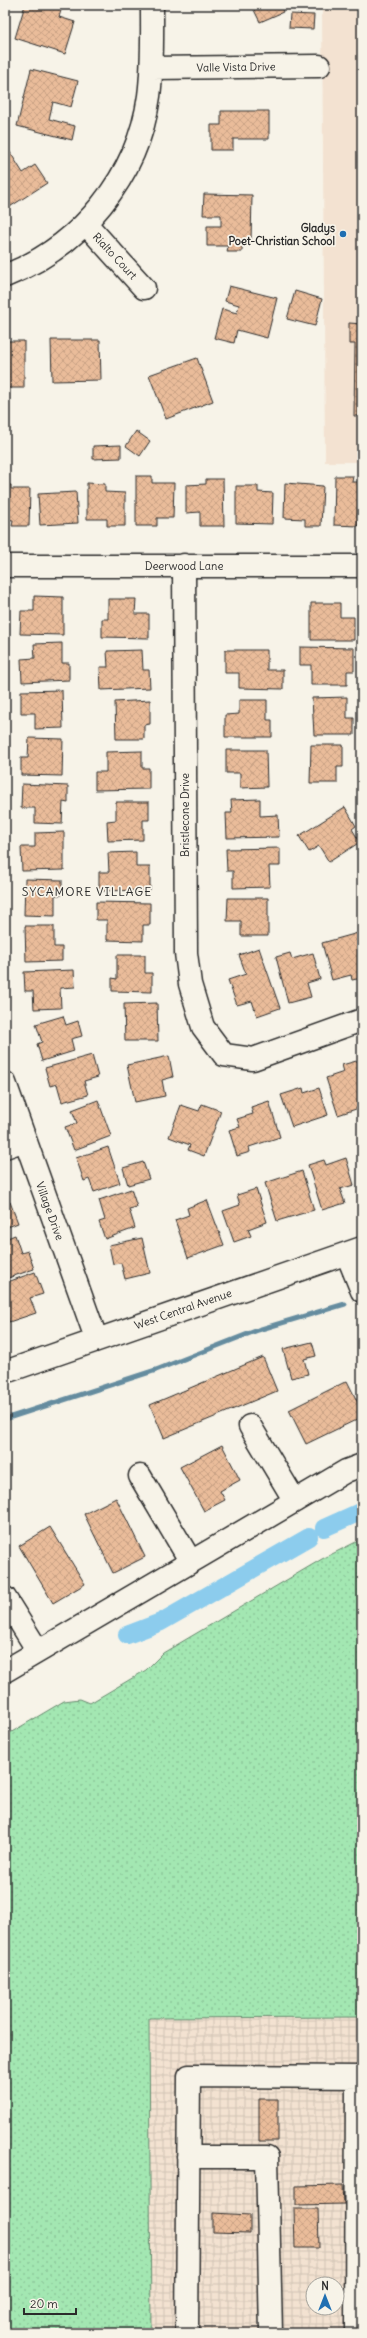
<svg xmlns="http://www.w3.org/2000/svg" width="367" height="2338" viewBox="0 0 367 2338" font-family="Delius,sans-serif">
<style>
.built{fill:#f3e2d1}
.industrial{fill:url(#industrial-grid);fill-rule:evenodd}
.grass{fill:url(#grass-dots);stroke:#67896e}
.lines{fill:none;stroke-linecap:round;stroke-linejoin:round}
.stream{stroke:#658c9f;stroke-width:5}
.canal{stroke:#8ccced;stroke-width:18}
.building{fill:url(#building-cross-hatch);stroke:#2b2b2b}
.minor-casing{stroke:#2b2b2b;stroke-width:25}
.minor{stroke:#f7f3e8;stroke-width:22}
.poi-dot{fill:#1f6fb2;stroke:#f7f3e8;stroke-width:1.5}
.labels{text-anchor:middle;stroke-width:3.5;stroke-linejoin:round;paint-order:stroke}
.street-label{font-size:11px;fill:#2b2b2b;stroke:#f7f3e8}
.poi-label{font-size:11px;font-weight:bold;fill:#2b2b2b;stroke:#f7f3e8;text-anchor:end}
.neighbourhood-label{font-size:12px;letter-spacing:1px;fill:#2b2b2b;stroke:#f7f3e8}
</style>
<defs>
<pattern id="industrial-grid" width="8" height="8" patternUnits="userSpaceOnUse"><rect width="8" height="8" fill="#f3e2d1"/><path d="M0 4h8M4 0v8" fill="none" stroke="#d0c2b4"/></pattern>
<pattern id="grass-dots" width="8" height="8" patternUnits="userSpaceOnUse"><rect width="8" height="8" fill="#a3e7b2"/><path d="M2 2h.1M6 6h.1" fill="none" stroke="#8cc699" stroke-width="1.8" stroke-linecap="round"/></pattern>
<pattern id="building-cross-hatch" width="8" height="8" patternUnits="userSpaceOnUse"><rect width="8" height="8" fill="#eabc9a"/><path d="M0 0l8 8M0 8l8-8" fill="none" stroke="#c9a285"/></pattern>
</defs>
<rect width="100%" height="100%" fill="#f7f3e8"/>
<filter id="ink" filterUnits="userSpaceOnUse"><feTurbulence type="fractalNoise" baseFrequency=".025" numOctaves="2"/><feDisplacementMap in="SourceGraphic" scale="8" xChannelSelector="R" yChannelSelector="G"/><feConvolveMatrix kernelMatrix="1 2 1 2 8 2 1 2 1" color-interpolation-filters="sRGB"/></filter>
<g filter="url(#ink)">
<path class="built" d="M322,5h40v457h-37z"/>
<path class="industrial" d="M362,2017v316h-211l-2,-315zM313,2284h24v24h-24z"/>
<path class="grass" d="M362,1539v478l-213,1 2,315h-146v-597l59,-35 16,-2 10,4 56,-33 17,-17 159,-94z"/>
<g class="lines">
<path class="stream" d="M5,1419l151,-49 102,-40 87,-26"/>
<path class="canal" d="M324,1528l38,-17
M127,1635l34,-13 148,-85"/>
</g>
<path class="building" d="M25,5h45l-8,2 -3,10 16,5 -10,32 -50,-16z
M257,5h23l3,7 -23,10 -7,-14z
M290,14l24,1 -1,14 -24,-1z
M31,69l47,12 -7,26 -18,-5 -4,17 26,7 -3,14 -55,-14z
M221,111h48v28h-36v11h-22v-25h10z
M8,149l15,24 12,-8 12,18 -42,27v-60z
M204,194l48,1 -1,45h-9v12h-15l1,-6h-21v-20h14v-11h-18z
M229,286l48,12 -10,40 -30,-8 -3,13 -20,-5 8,-29 15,4 2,-8 -14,-4z
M295,291l27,8 -7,27 -28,-7z
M349,323l13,1v92h-8l1,-72h-6z
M51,340h49l1,40 -49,1z
M5,341h19v47h-19z
M197,358l16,43 -47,18 -17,-44z
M136,431l14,10 -10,15 -14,-10z
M121,445v13l-28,1v-13z
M136,476h16v7h22l-1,35h-16v8h-21z
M335,476h18l-1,6h10v30h-4v14l-24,-1z
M206,479h17l1,47h-24v-14l-14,1v-28l20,-1z
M87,483l18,1v8l20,1v33h-18v-7h-20z
M285,483l38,3 -2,40h-16v-7l-21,-1z
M5,485h6v4h19l-1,37h-17l1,-6 -8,-1z
M236,486h22v6l15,1 -1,31 -36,-1z
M76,492l2,31 -38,2 -2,-31z
M34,596l29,1v38l-43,-1 1,-23h13z
M108,599h28l-1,15h14v24l-47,-1v-18h6z
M311,603h29v14h14v23h-43z
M62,643v20h7v17l-47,2 -1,-23 14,-1 -1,-14z
M300,647l54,1v23h-7v14h-36v-20h-11z
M142,650l1,20h6l1,18 -49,2 -1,-23h8l-1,-16z
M225,650h42v20h16v19l-44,-1v-15h-14z
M62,690l1,38 -28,1v-16h-14v-22z
M347,697v21h7v17h-40l-2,-37z
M150,700v24l-6,1v14h-28l-1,-37z
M239,700h28v20h5v17h-47v-22l14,-1z
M29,738l34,1 -1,37 -41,-1v-17h7z
M311,745h32v22h-6v16h-27z
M226,750h40l1,37 -27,1v-15h-14z
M142,751v17h7v21l-54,1v-18h11v-20z
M22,784l46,2v17l-5,-1 -1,22 -27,-1v-15h-14z
M260,799v17l18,-1 1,22 -52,1 -1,-25h6l-1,-13z
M116,802h33v18h-6v20l-35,1 -1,-20 9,-1z
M345,807l11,19 -4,3 8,13 -31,20 -10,-16 -10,6 -10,-16z
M64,832v38l-42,1 -1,-24h14v-14z
M280,848v18h-11l1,21 -37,1v-17h-6l-1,-22z
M136,852v15h14v23l-51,1v-19h10l-1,-19z
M362,865v15l-4,-1z
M25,879l37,1v15h-7v21l-31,-1z
M228,898h40v38h-27v-15h-14z
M96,902l54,1v22h-7v16l-36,-1v-20h-11z
M25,926h29v21h8v14l-36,1z
M358,933l4,14v31l-10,2 -1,-5 -19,5 -10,-37z
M259,948l21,60 -23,8 -5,-15 -15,4 -9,-25 18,-6 -7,-19z
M290,953l2,6 21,-6 7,26 -13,4 4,14 -23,6 -12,-46z
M117,955h28v18h7v19l-40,-1v-13l5,1z
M74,970l1,17 -15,1 1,20 -27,1 -1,-18h-8l-1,-19z
M157,1003l1,38h-33l-1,-37z
M63,1016l3,9 12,-4 4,15 -11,3 3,12 -32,10 -5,-17 5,-2 -6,-18z
M92,1055l6,22 -14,4 4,14 -26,7 -5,-18 -7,2 -5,-18z
M169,1056l4,21 -11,3 3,16 -30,6 -8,-37z
M360,1060l2,6v41l-24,8 -12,-37 18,-6 -2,-7z
M303,1088l1,5 15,-5 9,27 -36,12 -11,-32z
M98,1100l13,36 -37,14 -9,-23 12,-4 -5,-13z
M269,1101l11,36 -31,10 1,5 -13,4 -8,-26 11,-3 -3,-8 16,-5 -2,-7z
M202,1104l19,7 -17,45 -16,-6 2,-5 -21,-8 12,-32 18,6z
M108,1147l12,36 -26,9 -5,-13 -5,2 -8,-23z
M346,1158l8,27 -14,4 5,14 -23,7 -14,-45 16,-5 2,5z
M143,1162l6,17 -21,6 -5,-17z
M302,1171l12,39 -37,11 -12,-38z
M131,1189l6,18 -8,2 6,19 -30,11 -6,-17 6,-2 -6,-20z
M256,1189l11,33 -19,7 3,7 -17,6 -11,-31 17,-6 -3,-10z
M207,1200l17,45 -36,13 -13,-38 14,-5 -2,-7z
M10,1202l8,21 -13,5v-25z
M15,1235l6,18 7,-2 6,18 -29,10v-40z
M142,1238l8,35 -25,6 -4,-16 -8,1 -4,-19z
M35,1272l8,22 -13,4 6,15 -27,9 -4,-11v-28z
M312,1342l4,14 -12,3 4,15 -17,4 -8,-29z
M263,1357l14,34 -113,47 -14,-33z
M347,1381l15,30v6l-56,27 -17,-34z
M222,1445l18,35 -20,11 5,9 -21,11 -24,-44z
M116,1498l29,59 -32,16 -29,-59z
M50,1527l35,57 -32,19 -34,-57z
M259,2099h19v42h-19z
M343,2185l1,19 -48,1v-19z
M294,2209h24l1,39h-24z
M213,2213l37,2v18l-37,-1z"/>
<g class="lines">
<defs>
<path id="minor" d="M152,68l167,-2
M86,224l58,64
M5,276c76,-30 133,-99 144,-180 4,-30 3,-61 3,-91
M184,565l2,388 4,31 13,43 21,28 29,4 109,-39
M5,566h357
M5,1083l91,255
M5,1147l20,-7
M347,1254l15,37
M5,1372l357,-124
M250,1426l45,75
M140,1476l51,86
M5,1598l33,53
M5,1671l341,-200 16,-6
M188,2157h79l4,176
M187,2333l2,-257 173,1
M356,2333l1,-256"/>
</defs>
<use href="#minor" class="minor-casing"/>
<use href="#minor" class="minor"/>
</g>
</g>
<circle class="poi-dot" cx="343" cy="234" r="4"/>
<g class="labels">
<g class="street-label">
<text transform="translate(236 67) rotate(-1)" y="4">Valle Vista Drive</text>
<text transform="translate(115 256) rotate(47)" y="4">Rialto Court</text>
<text x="184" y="570">Deerwood Lane</text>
<text transform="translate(185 815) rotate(-90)" y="4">Bristlecone Drive</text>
<text transform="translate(50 1211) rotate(70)" y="4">Village Drive</text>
<text transform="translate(183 1309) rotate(-19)" y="4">West Central Avenue</text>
</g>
<g class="poi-label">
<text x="335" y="232">Gladys<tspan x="335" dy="13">Poet-Christian School</tspan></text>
</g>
<g class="neighbourhood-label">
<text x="87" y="896">SYCAMORE VILLAGE</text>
</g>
</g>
<rect width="367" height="2338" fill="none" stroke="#f7f3e8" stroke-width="20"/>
<rect x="10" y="10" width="347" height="2318" fill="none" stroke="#2b2b2b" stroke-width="1.5" filter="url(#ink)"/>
<g transform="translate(325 2296)"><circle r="19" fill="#f7f3e8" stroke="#a5a39c"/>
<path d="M0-3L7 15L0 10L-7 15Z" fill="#1f6fb2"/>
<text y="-6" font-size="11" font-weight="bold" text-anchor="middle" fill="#2b2b2b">N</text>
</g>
<path d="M24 2308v6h52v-6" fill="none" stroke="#2b2b2b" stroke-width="2"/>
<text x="30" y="2308" font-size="12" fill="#2b2b2b" stroke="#f7f3e8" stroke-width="3" paint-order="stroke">20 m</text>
</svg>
